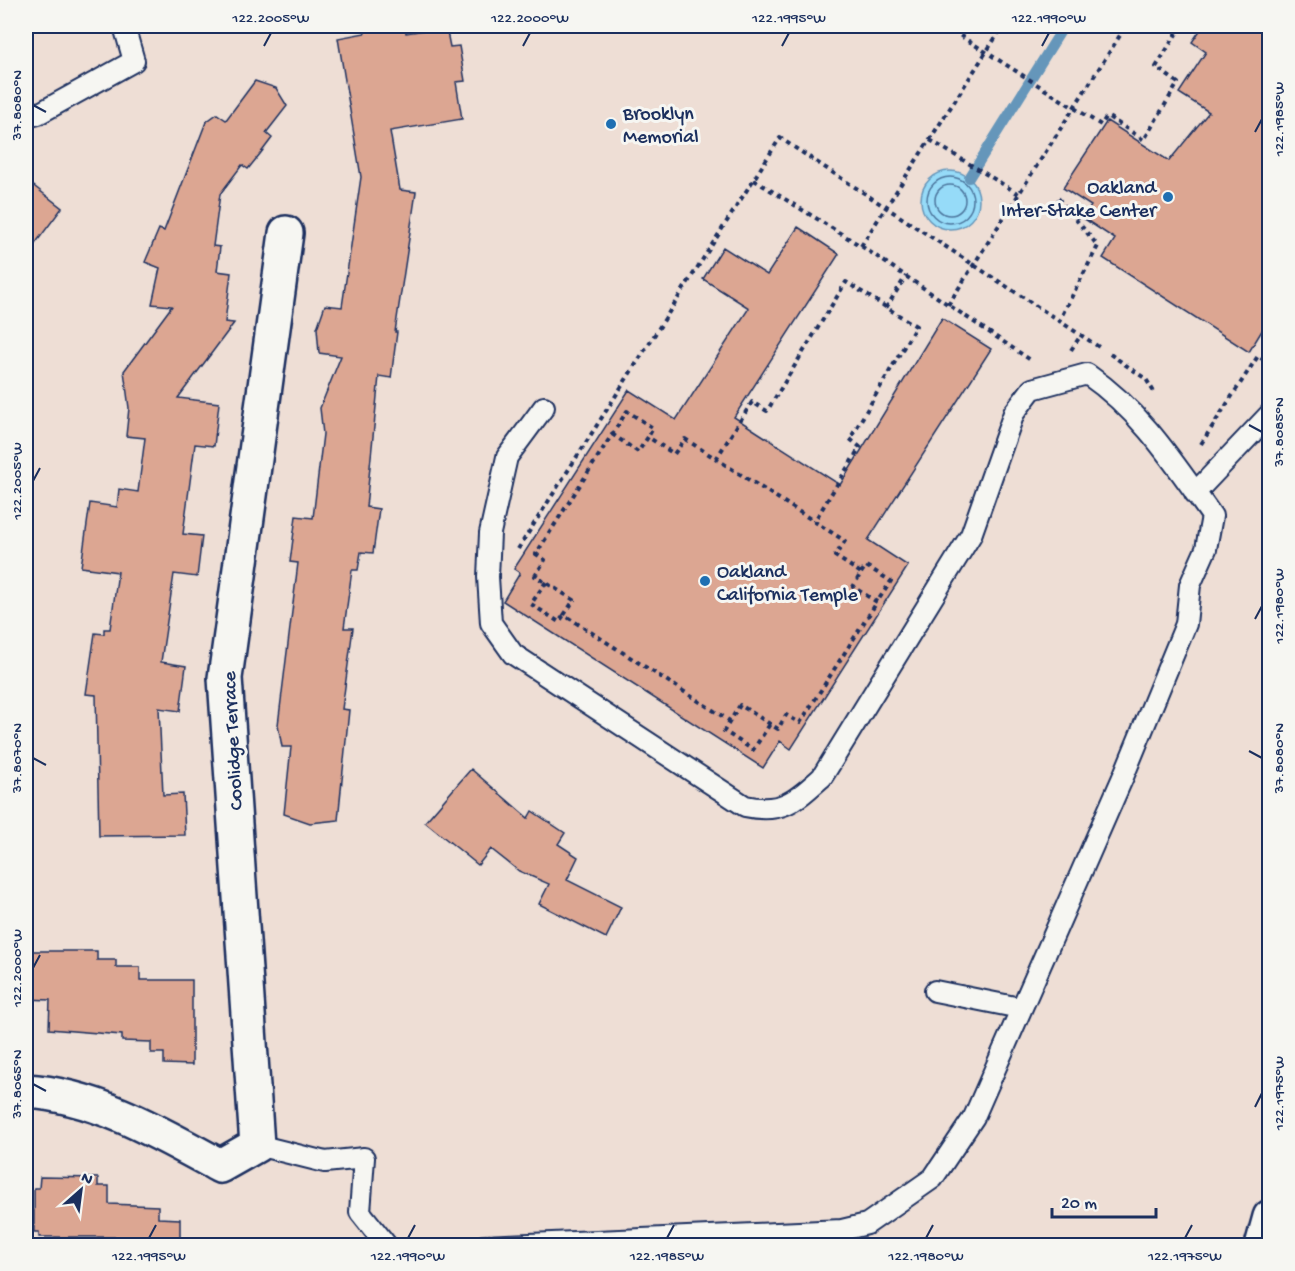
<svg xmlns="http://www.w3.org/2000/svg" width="1295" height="1271" viewBox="0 0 1295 1271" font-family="'Gochi Hand',sans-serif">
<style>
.water{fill:#96dbf8;stroke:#6596ba;stroke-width:1.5}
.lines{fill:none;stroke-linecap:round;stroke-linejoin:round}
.shore{stroke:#4c749c;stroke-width:1.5}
.stream{stroke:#6596ba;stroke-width:10}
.building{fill:#dca692;stroke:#1b2f5e;stroke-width:1.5}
.service-casing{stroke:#1b2f5e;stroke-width:24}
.minor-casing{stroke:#1b2f5e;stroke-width:38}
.path{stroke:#1b2f5e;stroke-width:4;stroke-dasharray:4.5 4.5;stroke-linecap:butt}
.service{stroke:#f6f6f2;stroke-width:20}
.minor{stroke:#f6f6f2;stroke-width:33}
.ticks{fill:none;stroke:#1b2f5e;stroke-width:2}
.poi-dot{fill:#1f6fb2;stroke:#f6f6f2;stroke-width:2}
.labels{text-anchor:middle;stroke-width:6;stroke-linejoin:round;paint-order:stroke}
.poi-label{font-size:20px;fill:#1b2f5e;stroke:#f6f6f2;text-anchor:start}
.street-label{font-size:20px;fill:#1b2f5e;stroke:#f6f6f2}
.neatline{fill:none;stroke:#1b2f5e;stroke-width:2}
.ticks-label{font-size:15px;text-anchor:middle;fill:#1b2f5e}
</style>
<rect width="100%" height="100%" fill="#eeded5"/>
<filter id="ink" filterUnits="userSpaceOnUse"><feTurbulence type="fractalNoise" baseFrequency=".0167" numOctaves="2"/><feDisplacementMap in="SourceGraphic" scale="12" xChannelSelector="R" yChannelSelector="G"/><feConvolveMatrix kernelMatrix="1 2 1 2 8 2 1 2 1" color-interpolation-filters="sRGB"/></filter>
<g filter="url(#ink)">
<path class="water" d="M921 200a29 29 0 1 1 58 0a29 29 0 1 1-58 0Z"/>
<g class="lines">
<path class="shore" d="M927 200a23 23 0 1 1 46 0a23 23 0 1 1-46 0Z
M935 200a15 15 0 1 1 30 0a15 15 0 1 1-30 0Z"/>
<path class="stream" d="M969,178l95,-152"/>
</g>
<path class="building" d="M364,26h41l1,7 40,-6 4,20 9,-1 6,35 -9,1 6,37 -72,12 10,59 16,2 -21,140h2l-6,46 -12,-2 -13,131 13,2 -6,44 -12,-1 -3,18h-6l-8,58h9l-11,81 7,1 -11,110 -28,3 -26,-9 7,-67h-9l-4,-22 20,-162 -8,-1 6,-46 17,2 10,-84 -3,-26 21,-52 -22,-3 -2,-25 8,-23 17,2 19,-130 -23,-139 27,-5z
M1203,26h66v293l-20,33 -146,-94 12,-19 -32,-21 8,-12 -28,-18 44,-67 62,40 40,-49 -30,-19 27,-41 -14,-10z
M255,81l21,7 11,18 -21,27 6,5 -12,16 -12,15 -6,-4 -22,29 -7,52 7,1 -3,24 14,2 -6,49 9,1 -56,75 41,5 -5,43 -19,-2 -12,90 19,2 -5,41 -23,-3 -13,88 25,4 -6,45 -21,-3 4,87 20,-1 2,41 -86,1 -3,-141 -10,-1 9,-61 9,1v-5h6l8,-57 -37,-5 9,-64 27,4 2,-18 19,3 7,-54 -19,-2 3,-28 -5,-37 48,-65 -20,-2 8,-36 -15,-6 14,-33 5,2 42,-109 11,-8 9,6z
M26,180l36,28 -36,48z
M798,227l41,27 -105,163 106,68 102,-167 49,31 -123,191 40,26 -117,183 -11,-8 -17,27 -260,-167 17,-28 -6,-4 115,-179 47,30 73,-112 -46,-29 20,-32 44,28z
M471,769l57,49 4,-7 33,22 -7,11 20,13 -11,23 54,27 -15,31 -67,-34 10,-20 -30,-13 -28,-22 -13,16 -53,-43z
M26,951h71v9h19v7h24v13h52v85l-28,-1v-11h-13v-11l-29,-1v-6l-73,-6 1,-29 -24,-1z
M40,1177l58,1v8h11v18l49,2v12l22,1v26h-62v-8h-79v-5h-5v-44h5z"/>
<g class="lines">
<defs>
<path id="service" d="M26,117l12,-3 96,-53 -10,-35
M1195,493l75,-79
M935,991l85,17
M257,1145l68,17 39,-4 -4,54 27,34
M484,1246l358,-16 25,-6 66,-46 41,-61 149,-340 63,-153 4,-39 16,-36 6,-33c-38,-53 -70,-104 -125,-142l-55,15 -18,24 -43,122 -149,242c-27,24 -40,37 -77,29l-232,-152 -22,-31 -3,-46 2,-44 17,-76 37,-50"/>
<path id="minor" d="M26,1091c69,4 134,42 194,75l37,-21 -32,-467 61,-445
M1262,1246l8,-29"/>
</defs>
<use href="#service" class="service-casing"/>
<use href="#minor" class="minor-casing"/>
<path class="path" d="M945,26l156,99 6,-9 37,24 34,-57 -22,-16 25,-41
M930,140l89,54
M754,180l107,66 171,115
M1058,198l40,48 -39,75
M861,246l142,-220
M948,305l178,-279
M886,308l20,-32
M1071,350l10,-15
M1110,354l36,25 8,13
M612,434l26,18 10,-15 26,17 11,-15 160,102 -10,15 26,17 -8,14 24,15 -77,121 -14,-8 -8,14 -38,-24 -10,16 -166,-106 10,-15 -39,-24 10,-16 -9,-6 91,-143 26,17 -5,9
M1201,444l57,-88 12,8
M716,459l36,-57 15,9 79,-129 70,44 -66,113 10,8 -46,75
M518,549l262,-411 319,209
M861,573l5,-7 25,15 -14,21
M546,582l-15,22 28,18 5,-7
M730,721l-6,10 29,19 17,-26"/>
<use href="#service" class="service"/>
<use href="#minor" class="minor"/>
</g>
</g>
<path class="ticks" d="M264,46l7,-13M523,46l7,-13M782,46l7,-13M1042,46l7,-13M33,105l13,7M1255,132l7,-13M1249,425l13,7M33,481l7,-13M1255,619l7,-13M1249,751l13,7M33,758l13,7M33,968l7,-13M33,1084l13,7M1255,1107l7,-14M149,1238l7,-13M408,1238l7,-13M667,1238l7,-13M926,1238l7,-13M1185,1238l7,-13"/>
<g class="poi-dot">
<circle cx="611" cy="124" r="6"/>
<circle cx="1168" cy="197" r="6"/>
<circle cx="705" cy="581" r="6"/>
</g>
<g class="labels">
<g class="poi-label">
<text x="623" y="119">Brooklyn<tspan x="623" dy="23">Memorial</tspan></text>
<text x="1156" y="193" text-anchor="end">Oakland<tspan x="1156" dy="23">Inter-Stake Center</tspan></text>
<text x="717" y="577">Oakland<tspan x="717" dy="23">California Temple</tspan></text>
</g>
<g class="street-label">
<text transform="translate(231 741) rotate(-93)" y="7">Coolidge Terrace</text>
</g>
</g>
<rect width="1295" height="1271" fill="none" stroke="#f6f6f2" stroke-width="66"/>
<g transform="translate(81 1190) rotate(28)" stroke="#f6f6f2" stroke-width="4.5" paint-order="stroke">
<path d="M0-4.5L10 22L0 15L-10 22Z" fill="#1b2f5e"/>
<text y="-9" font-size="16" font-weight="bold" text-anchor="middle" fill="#1b2f5e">N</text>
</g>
<path d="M1052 1208v9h104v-9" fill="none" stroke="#1b2f5e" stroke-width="3"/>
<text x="1061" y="1208" font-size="18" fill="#1b2f5e" stroke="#f6f6f2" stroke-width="4.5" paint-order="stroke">20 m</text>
<rect x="33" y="33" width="1229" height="1205" class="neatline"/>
<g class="ticks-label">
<text x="271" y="22">122.2005°W</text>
<text x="530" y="22">122.2000°W</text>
<text x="789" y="22">122.1995°W</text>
<text x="1049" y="22">122.1990°W</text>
<text transform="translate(16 105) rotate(-90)" y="5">37.8080°N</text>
<text transform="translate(1278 119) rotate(-90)" y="5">122.1985°W</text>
<text transform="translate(1278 432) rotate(-90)" y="5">37.8085°N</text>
<text transform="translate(16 481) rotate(-90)" y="5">122.2005°W</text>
<text transform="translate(1278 606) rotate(-90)" y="5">122.1980°W</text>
<text transform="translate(16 758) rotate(-90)" y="5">37.8070°N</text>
<text transform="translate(1278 758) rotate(-90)" y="5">37.8080°N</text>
<text transform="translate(16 968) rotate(-90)" y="5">122.2000°W</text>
<text transform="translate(16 1084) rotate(-90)" y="5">37.8065°N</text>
<text transform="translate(1278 1093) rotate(-90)" y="5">122.1975°W</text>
<text x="149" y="1260">122.1995°W</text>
<text x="408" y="1260">122.1990°W</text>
<text x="667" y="1260">122.1985°W</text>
<text x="926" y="1260">122.1980°W</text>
<text x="1185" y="1260">122.1975°W</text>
</g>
</svg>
